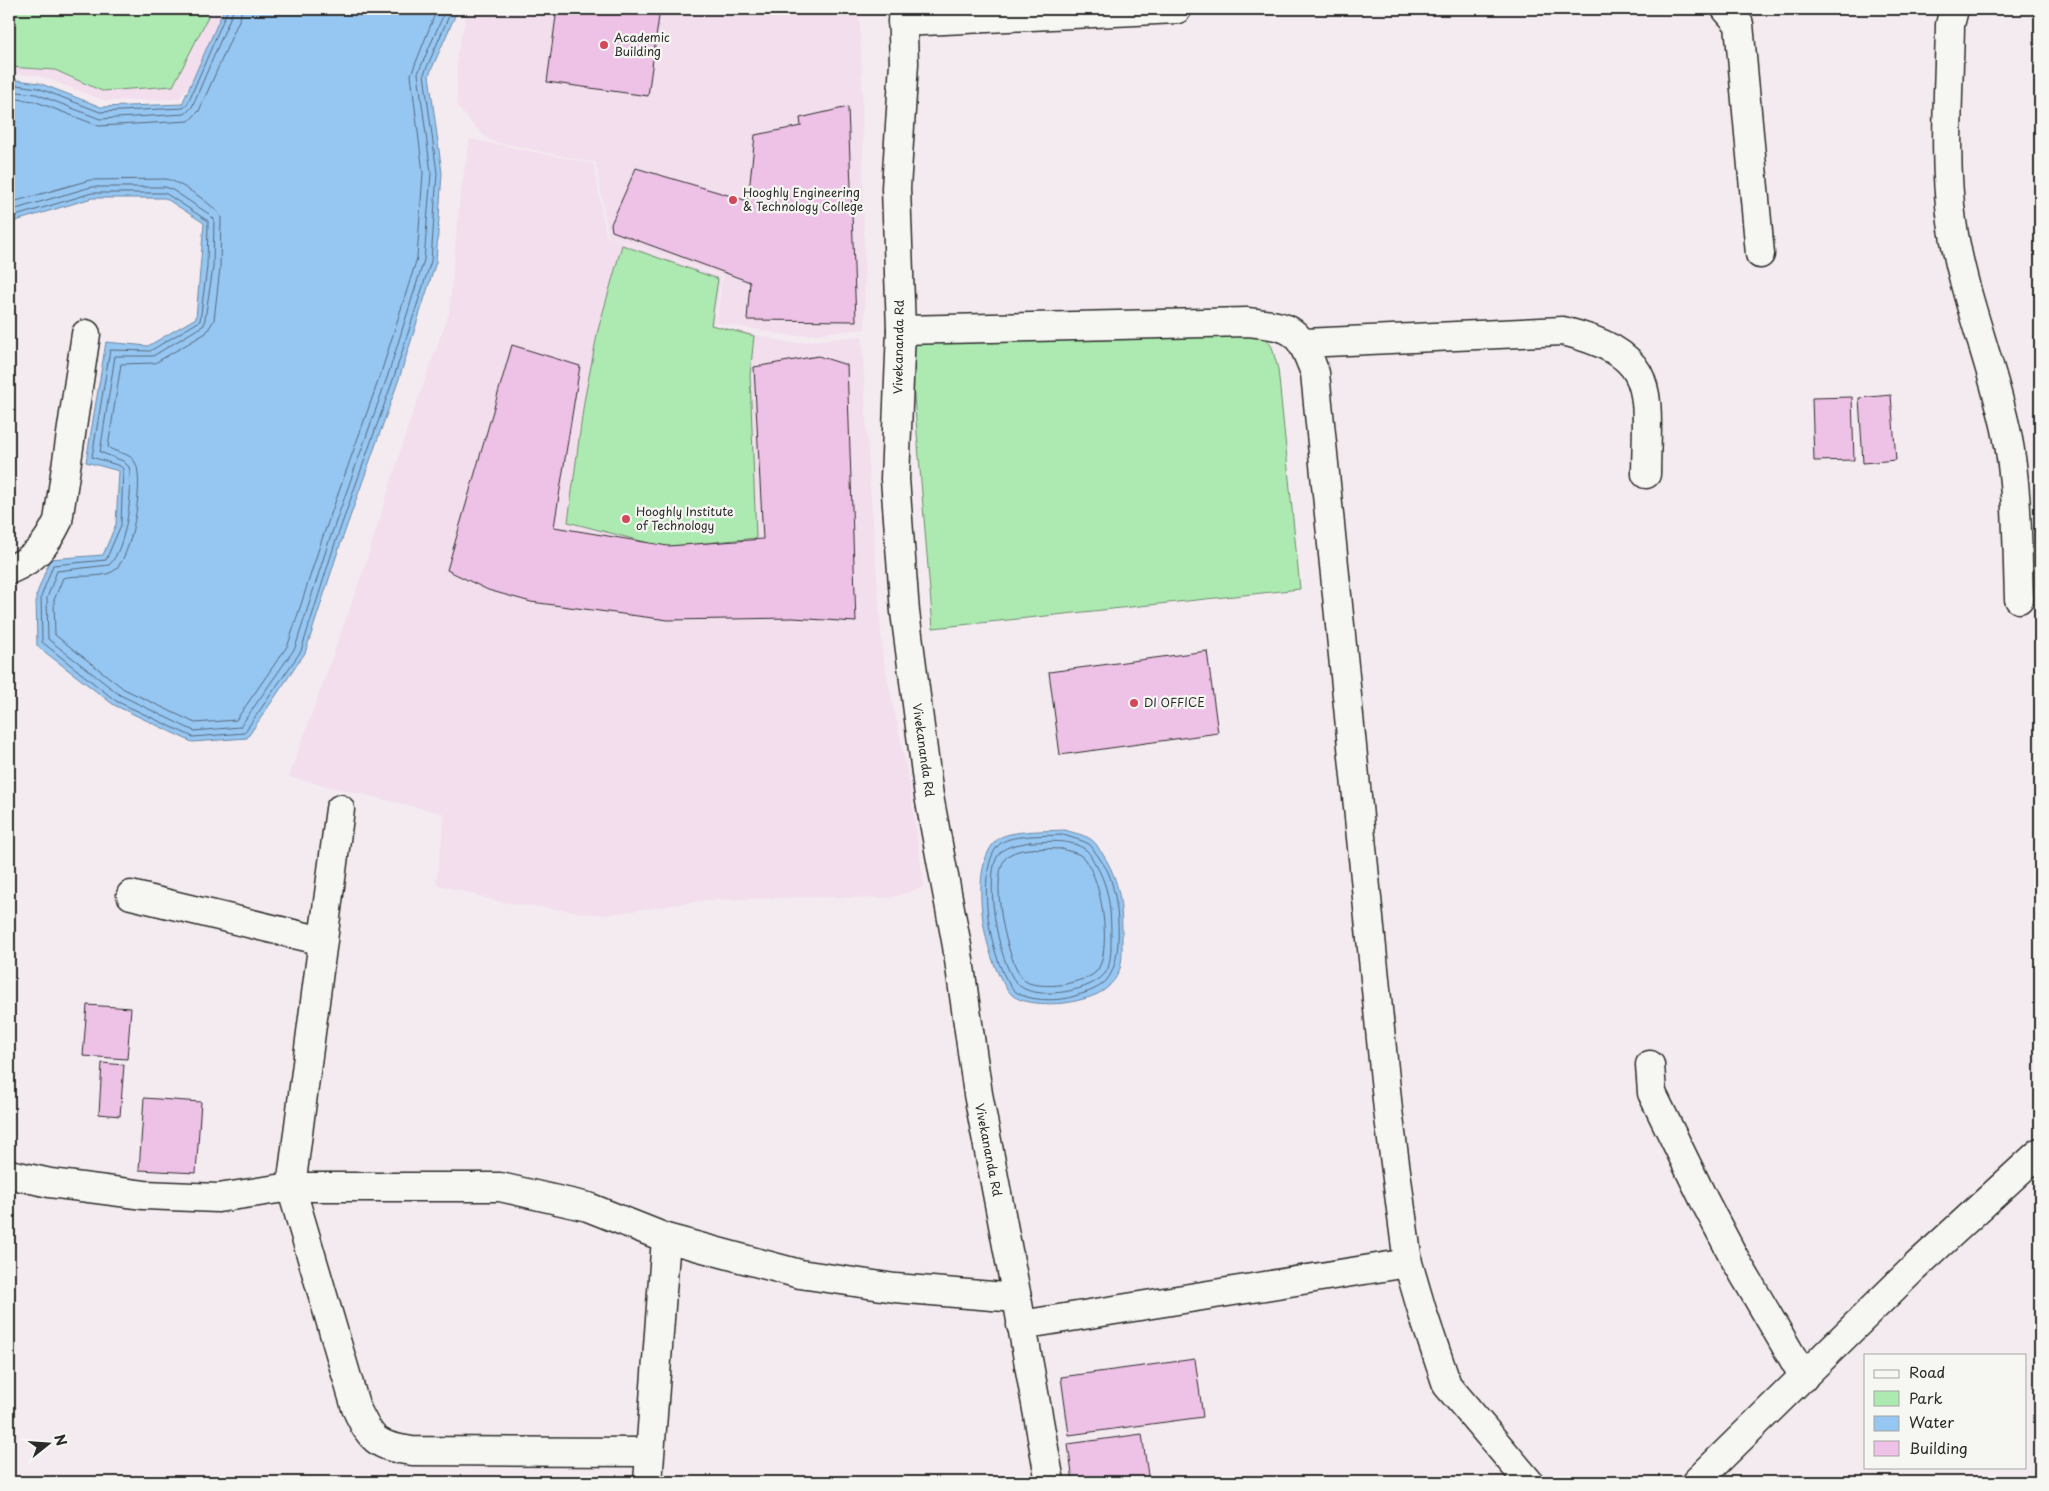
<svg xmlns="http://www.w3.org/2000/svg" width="2049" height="1491" viewBox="0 0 2049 1491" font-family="'Playpen Sans',sans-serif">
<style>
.built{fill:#f2deed}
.green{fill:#adeab1;stroke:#6c8a6e}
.water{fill:#96c6f2;stroke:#6b88a2}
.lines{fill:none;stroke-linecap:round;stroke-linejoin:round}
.shore{stroke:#56697b;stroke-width:1}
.building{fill:#eec1e6;stroke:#2b2b2b}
.minor-casing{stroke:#2b2b2b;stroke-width:31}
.tertiary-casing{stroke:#2b2b2b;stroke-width:31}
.minor{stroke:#f6f6f2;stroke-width:28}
.tertiary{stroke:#f6f6f2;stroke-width:28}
.poi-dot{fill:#d1495b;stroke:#f6f6f2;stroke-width:2}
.labels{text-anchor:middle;stroke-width:4.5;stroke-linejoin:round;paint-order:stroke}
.poi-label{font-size:12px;fill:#2b2b2b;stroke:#f6f6f2;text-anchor:start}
.street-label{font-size:12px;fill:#2b2b2b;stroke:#f6f6f2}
</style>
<rect width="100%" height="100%" fill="#f4ebf0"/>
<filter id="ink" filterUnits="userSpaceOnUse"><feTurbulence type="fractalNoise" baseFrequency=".02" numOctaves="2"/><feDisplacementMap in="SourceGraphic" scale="10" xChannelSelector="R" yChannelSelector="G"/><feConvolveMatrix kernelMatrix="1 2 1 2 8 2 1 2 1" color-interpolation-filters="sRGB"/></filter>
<g filter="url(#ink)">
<path class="built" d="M9,9h221l-17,43 -34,47 -73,2 -69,-26 -28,-1z
M468,9h391l3,64 3,256 -71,7 -78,-13 7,-47 -115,-40 -12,-73 -105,-22 -15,-13 -19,-22v-52z
M470,139l124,25 12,72 115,41 -7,48 77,18 71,-7 7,136 14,185 27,130 14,100 -34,11 -82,-1 -101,3 -104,15 -102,-13 -65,-18 9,-70 -156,-37 76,-211 43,-139 41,-114 11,-117z"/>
<path class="green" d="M9,9h201l-3,10 -34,67 -71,5 -47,-21 -46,-3z
M622,245l96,34 -7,46 43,11 -4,39 6,163 -92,9 -96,-25 16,-120 14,-72z
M1263,334l9,13 6,22 22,220 -367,39 -24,-293z"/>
<path class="water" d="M224,9h234l-29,66 13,98 -6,89 -37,117 -60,169 -34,105 -58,85 -55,4 -78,-37 -77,-59 -1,-50 14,-37 53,-4 13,-31 3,-53 -33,-9 20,-120 42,4 48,-28 8,-95 -39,-25h-73l-83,25v-144l30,4 62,24 81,-3z
M1065,830c8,3 22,5 28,11 4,3 6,9 9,12 19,29 20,54 20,87 0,12 1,27 -6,37 -1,3 -5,6 -7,9 -10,10 -25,13 -38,16 -14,3 -48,3 -59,-7 -27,-27 -47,-129 -14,-156 11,-9 52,-8 67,-9z"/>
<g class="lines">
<path class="shore" d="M9,84l29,4 62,24 83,-4 4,-3 41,-96
M9,91l27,3 64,25 85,-5 7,-7 42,-98
M9,98l25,3 65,25 90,-5 10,-10 41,-93 2,-9
M9,203l81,-23 76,-1c12,2 49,26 55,38l-1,51 -6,52 -8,13 -51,30 -34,1 -13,83c8,7 22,4 28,17 8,19 -4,98 -24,108 -15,7 -35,2 -49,6l-9,22 1,35 69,54 71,34 41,-3 52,-75 33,-103 60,-169 36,-115 6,-85 -12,-98 26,-66
M9,211l82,-24h74l6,2 38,25 5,5 -1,49 -9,57 -51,31h-38l-15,96 23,9 6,6c5,21 -3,83 -20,98l-52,6 -10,27 1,41 72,56 74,36 46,-4 55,-79 33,-104 60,-169 36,-115 7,-87 -13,-100 28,-64
M9,218l83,-25h73l43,28 -1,46 -7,54 -50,30 -40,-1 -18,107 28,9 3,3 -2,56 -15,35 -53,5 -12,32 1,45 74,59 77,36 51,-4 57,-82 33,-105 60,-169 37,-116 6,-88 -13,-99 28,-65
M1064,835c7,3 18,5 25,9 4,3 6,9 9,12 3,5 8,11 10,16 11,25 17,88 -2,109 -10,10 -25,13 -38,17 -13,3 -40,3 -52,-6 -25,-21 -44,-126 -15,-149 12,-9 47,-7 63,-8z
M1030,842c17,0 40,-4 56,8 3,2 6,8 8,12 18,27 17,57 17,88 -1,7 -1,16 -5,22 -12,19 -66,28 -85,15 -22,-14 -37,-107 -24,-130 6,-12 21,-12 33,-15z
M1062,849c5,2 13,3 18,6 22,15 34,101 15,118 -8,6 -19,8 -29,11 -8,2 -33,3 -41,-3 -18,-15 -39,-112 -16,-126 14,-9 38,-6 53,-6z"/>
</g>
<path class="building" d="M557,9h103l-12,87 -101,-14z
M848,107l8,214 -109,-1 3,-38 -138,-51 -1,-7 25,-56 112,33 7,-66 46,-9 -1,-8z
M512,345l68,21 -26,161 114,19 95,-7 -9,-172 64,-11 29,9 9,257 -63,-4 -125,2 -137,-18 -43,-12 -41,-20z
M1891,395l5,65 -33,3 -4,-65z
M1852,397l2,63 -40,1 -2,-63z
M1207,651l11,82 -158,22 -11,-83z
M87,1005l44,3 -4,51 -44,-3z
M102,1063l22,2 -4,51 -21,-2z
M144,1098l57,4 -5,71 -57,-3z
M1195,1359l8,58 -134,18 -8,-58z
M1142,1434l7,48h-76l-5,-38z"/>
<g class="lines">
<defs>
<path id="minor" d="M1726,9l13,15 21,230
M1954,9l-4,16c-1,65 -7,132 2,197 10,72 40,140 55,212 11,54 10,110 12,165
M902,22l275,-13
M901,330l346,-8c46,5 51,5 68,51l73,737 20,153 15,51 24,71 82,97
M1304,343l259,-12c96,24 84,58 83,143
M9,570c26,-11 37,-24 49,-49l28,-187
M340,809l-49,378 65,221c15,32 20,38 56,43l237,1
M131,895l192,46
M1650,1065l2,28 53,109 31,59 68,116
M9,1174l41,9 94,12 74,3 73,-11h209l88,20 78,31 134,36 95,14 122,10
M1021,1325l387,-62
M648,1482l18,-244
M1696,1482l218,-214 126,-116"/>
<path id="tertiary" d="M902,9l2,54 -8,125 5,142 -6,149 10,133 24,184 28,150 21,148 39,204 33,184"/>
</defs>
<use href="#minor" class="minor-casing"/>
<use href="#tertiary" class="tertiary-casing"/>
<use href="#minor" class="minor"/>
<use href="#tertiary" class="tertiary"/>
</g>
</g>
<g class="poi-dot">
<circle cx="604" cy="45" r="5"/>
<circle cx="733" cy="200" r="5"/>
<circle cx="626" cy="519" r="5"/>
<circle cx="1134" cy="703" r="5"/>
</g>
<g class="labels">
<g class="poi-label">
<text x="614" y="42">Academic<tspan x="614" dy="14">Building</tspan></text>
<text x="743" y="197">Hooghly Engineering<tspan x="743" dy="14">&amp; Technology College</tspan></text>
<text x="636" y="516">Hooghly Institute<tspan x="636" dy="14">of Technology</tspan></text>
<text x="1144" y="707">DI OFFICE</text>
</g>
<g class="street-label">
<text transform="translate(899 347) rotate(-89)" y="4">Vivekananda Rd</text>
<text transform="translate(923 750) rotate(82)" y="4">Vivekananda Rd</text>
<text transform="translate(988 1150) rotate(79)" y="4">Vivekananda Rd</text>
</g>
</g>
<rect width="2049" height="1491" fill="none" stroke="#f6f6f2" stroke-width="30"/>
<rect x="15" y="15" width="2019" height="1461" fill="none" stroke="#2b2b2b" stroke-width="2" filter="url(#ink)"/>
<rect x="1864" y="1354" width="162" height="115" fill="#f6f6f2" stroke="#a5a5a2"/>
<rect x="1874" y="1370" width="25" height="8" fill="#f6f6f2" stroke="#a5a5a2"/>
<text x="1909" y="1378" font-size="15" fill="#2b2b2b">Road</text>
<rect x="1874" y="1391" width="25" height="15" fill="#adeab1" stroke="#a5a5a2"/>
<text x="1909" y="1404" font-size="15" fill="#2b2b2b">Park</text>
<rect x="1874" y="1416" width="25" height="15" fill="#96c6f2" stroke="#a5a5a2"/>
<text x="1909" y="1428" font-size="15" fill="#2b2b2b">Water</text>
<rect x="1874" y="1441" width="25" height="15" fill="#eec1e6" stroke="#a5a5a2"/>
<text x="1909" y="1454" font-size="15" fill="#2b2b2b">Building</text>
<g transform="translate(48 1444) rotate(73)" stroke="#f6f6f2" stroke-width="4" paint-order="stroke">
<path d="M0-4L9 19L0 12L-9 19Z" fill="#2b2b2b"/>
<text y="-8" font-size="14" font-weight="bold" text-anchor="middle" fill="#2b2b2b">N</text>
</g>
</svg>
